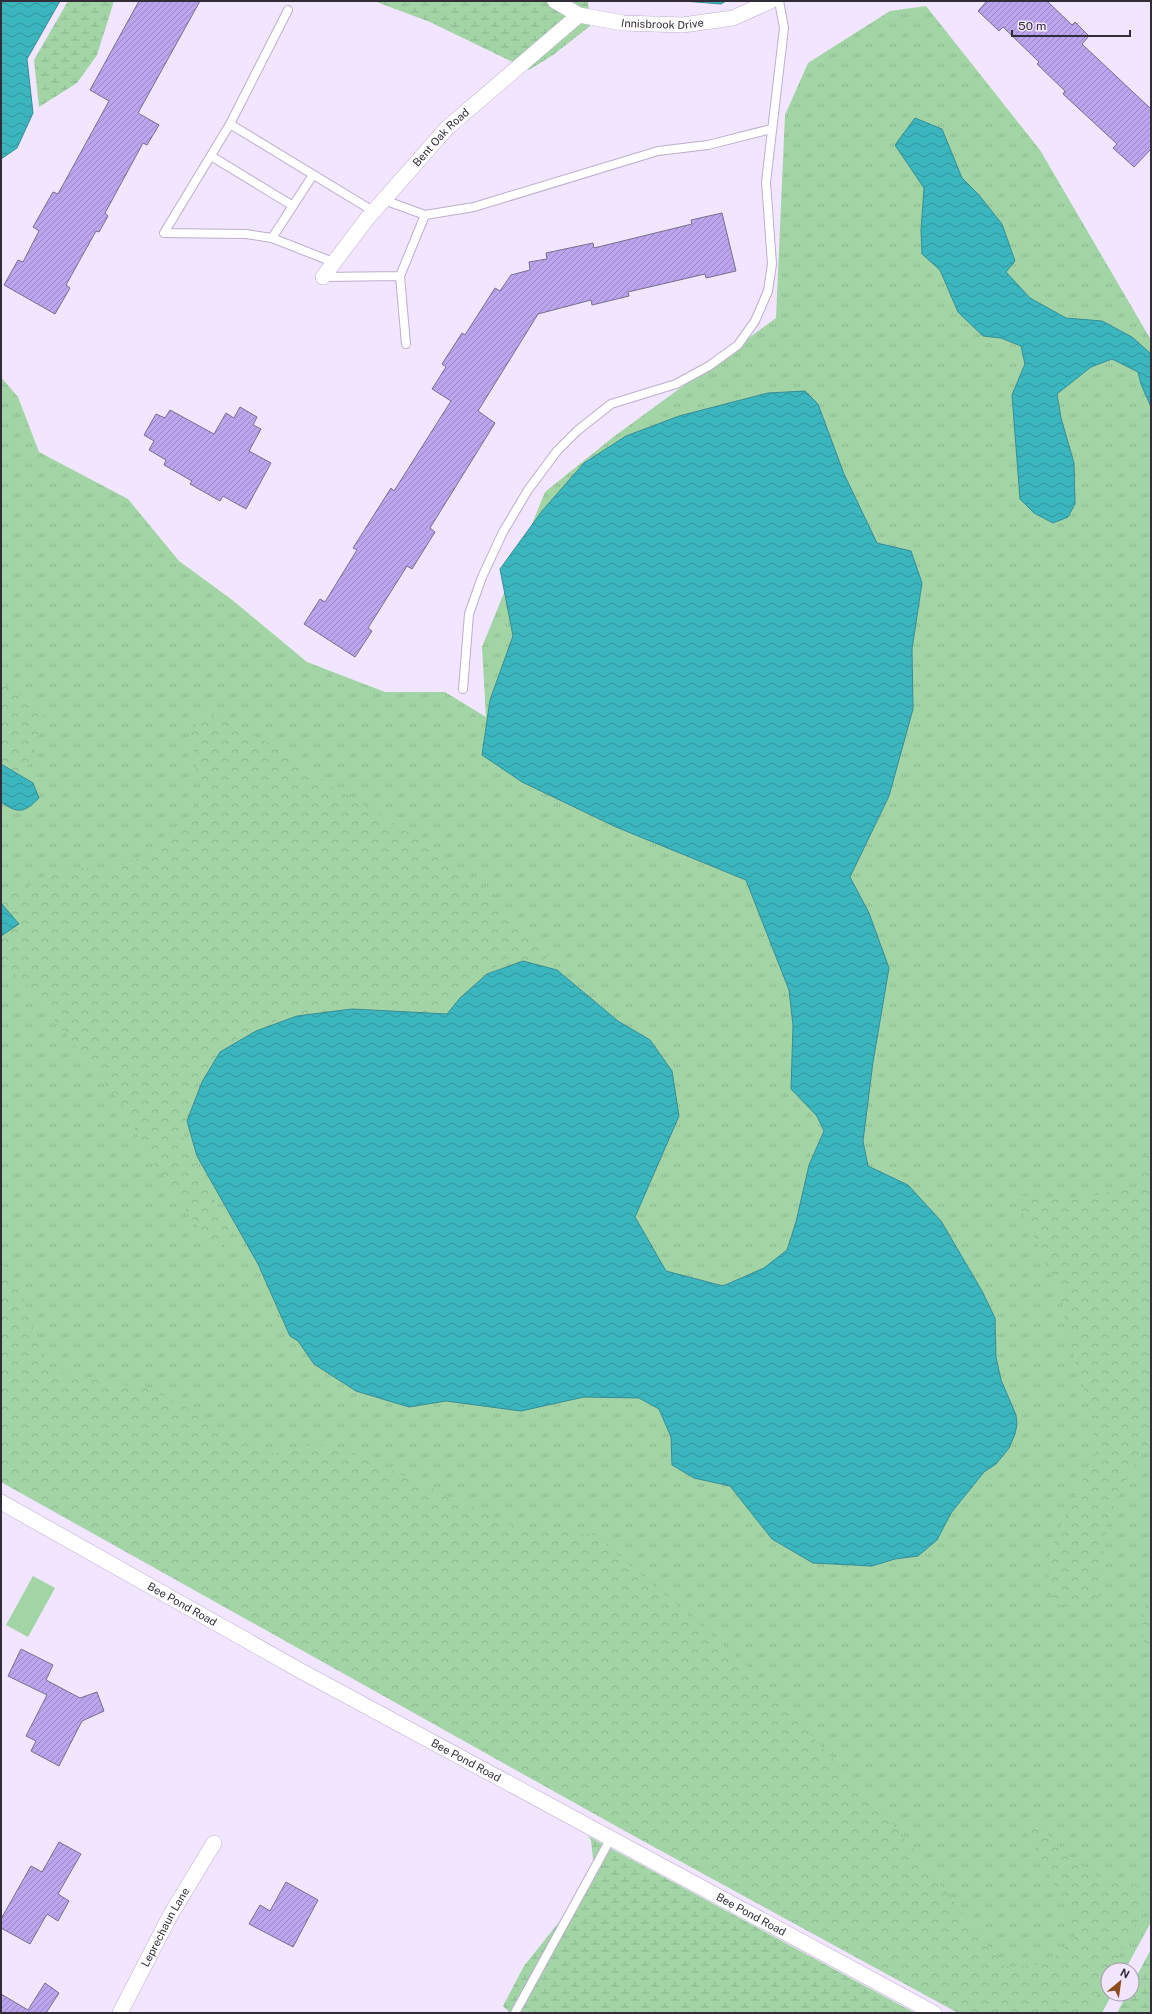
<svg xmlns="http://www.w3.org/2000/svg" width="1152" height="2014" viewBox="0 0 1152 2014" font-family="'Public Sans',sans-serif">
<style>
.grass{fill:url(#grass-tufts)}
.forest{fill:url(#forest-crowns)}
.wetland{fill:url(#wetland-marsh)}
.pitch{fill:#a2d4a6}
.water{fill:url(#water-waves);stroke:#388d96}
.building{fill:url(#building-hatch);stroke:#776e8c}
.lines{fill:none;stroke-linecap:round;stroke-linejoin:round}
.service-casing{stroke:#beaece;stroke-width:10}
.minor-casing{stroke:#beaece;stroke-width:16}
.service{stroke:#fff;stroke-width:8}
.minor{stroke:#fff;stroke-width:15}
.labels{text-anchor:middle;stroke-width:3.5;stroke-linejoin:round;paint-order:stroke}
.street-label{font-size:11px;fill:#322c38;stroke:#f1e5ff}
</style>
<defs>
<pattern id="grass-tufts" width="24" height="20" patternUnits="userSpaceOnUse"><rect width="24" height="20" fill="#a2d4a6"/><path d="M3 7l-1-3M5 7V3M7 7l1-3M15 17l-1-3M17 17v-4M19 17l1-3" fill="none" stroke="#8cb690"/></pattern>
<pattern id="forest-crowns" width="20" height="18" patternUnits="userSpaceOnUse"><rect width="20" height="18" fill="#a2d4a6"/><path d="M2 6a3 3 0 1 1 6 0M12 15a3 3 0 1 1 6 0" fill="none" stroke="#8cb690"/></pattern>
<pattern id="wetland-marsh" width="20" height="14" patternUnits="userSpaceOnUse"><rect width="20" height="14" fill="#a2d4a6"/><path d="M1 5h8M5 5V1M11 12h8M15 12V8" fill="none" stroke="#8cb690"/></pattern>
<pattern id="water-waves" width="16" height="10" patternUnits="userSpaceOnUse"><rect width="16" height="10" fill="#3bb6be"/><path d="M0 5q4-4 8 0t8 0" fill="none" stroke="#32949b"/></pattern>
<pattern id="building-hatch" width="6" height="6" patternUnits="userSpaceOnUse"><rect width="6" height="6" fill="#bca5ee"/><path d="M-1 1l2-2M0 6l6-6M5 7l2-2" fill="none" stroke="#9987c2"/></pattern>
</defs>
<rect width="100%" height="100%" fill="#f1e5ff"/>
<path class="grass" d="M926,6l114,144 111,190v1582l-26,48h-17v24h4l-10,19h-141l-960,-540v-1096l17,20 21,55 89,47 51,62 52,38 76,63 78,30h60l41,25 -4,-70 63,-155 67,-54 164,-120 9,-203 23,-52 82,-52z"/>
<path class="forest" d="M1,681l8,7 35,24 -11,46 -13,18 -19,-12z
M207,711l71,37 57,40 87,53 66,49 60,66 -8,9 -33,-6 -78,56 -57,-9 -90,12 -58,28 -32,42 -9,50 46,90 -9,21 -15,-12 -58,-83 -24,-48 -93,-117 -29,-27v-62l38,-19 36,-14 34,4 29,-13 49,-29 15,-31 -12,-66z
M1151,1138v303l-28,44 -16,37 -9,76 -31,9 -12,-4 -6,-15 -1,-29 15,-39 33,-66 -5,-44 -22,-69 -9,-47 -45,-99 63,5 42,-11 20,-1z
M1,1263l18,22 27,84 54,12 46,7 37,17 30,23 30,17 32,9 38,-12 46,14 157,71 79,8 149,128 143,154 118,150 43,-3 27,-27 -6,-25 -43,-81 10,-10 32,35 30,21 53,12v7l-40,74h-3v5l-20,38h-130l-326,-178 -631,-353z
M1151,1586v59l-7,-2c-5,-19 2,-39 7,-57z"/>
<path class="wetland" d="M68,1h46l-17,54 -20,28 -38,24 -5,-47z
M374,1h214l2,25 -37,29 -24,15 -99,-48z
M588,1836l327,177h-405l-7,-7 21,-40 71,-89 -4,-37z
M1151,1949v64h-34l10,-19h5v-9z"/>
<path class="pitch" d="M33,1576l22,12 -27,49 -22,-12z"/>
<path class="water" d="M1,1h59l-33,58 6,54 -16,35 -16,11z
M684,1h42l-5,3z
M915,118l27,11 20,49 17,17 23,29 13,37 -9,11 24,26 36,20 36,3 30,16 19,17v53l-10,-23 -3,-12 -26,-13 -21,8 -34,27 4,24 13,45 1,41 -7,13 -15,6 -19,-10 -14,-14 -8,-104 13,-31 -4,-18 -20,-8 -18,-2 -25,-24 -18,-42 -18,-16 -1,-24 3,-42 -29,-43z
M805,391l13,13 26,70 33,69 34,8 11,32 -10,66 1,60 -24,87 -39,81 19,36 20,55 -16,94 -10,79 5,25 40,19 33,36 41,70 13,27 1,39 5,23 15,35 1,9 -2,10 -6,14 -13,16 -12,8 -33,41 -14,27 -19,16 -23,3 -23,7 -59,-3 -41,-24 -42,-53 -36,-8 -22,-13 -1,-28 -12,-28 -20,-11 -55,-1 -63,14 -75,-10 -37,6 -53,-16 -42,-27 -16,-23 -8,-5 -32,-72 -61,-108 -10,-35 15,-39 18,-30 36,-21 41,-15 55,-7 95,5 13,-16 27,-24 36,-13 34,9 61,51 32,19 22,31 7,45 -44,101 31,54 57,15 41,-18 23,-18 9,-28 13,-57 15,-34 -7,-15 -26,-27 2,-64 -4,-35 -43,-110 -130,-53 -94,-45 -40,-27 8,-55 23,-64 -13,-67 42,-58 42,-48 42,-27 53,-20 89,-23z
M1,764l32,19 6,15c-15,15 -21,16 -38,4z
M1,903l18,21 -18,12z"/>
<path class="building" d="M139,1h61l-62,112 21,12 -12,20 -4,-2 -38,70 3,3 -9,16 -3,-1 -30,54 4,3 -15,26 -51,-29 14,-25 5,2 16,-31 -6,-4 20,-35 5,2 51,-93 -19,-11z
M987,1h60l25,24 3,-3 14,14 -7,8 69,65v40l-17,18 -21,-19 4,-4 -54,-50 2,-3 -28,-27 2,-2 -36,-35 -4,4 -21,-20z
M722,213l14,58 -30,7 -1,-4 -77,18 1,4 -37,9 -1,-5 -53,14 -60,97 17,12 -65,105 5,4 -23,37 -5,-3 -39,62 4,3 -17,26 -51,-33 16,-25 5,3 32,-52 -4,-2 38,-60 3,3 57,-90 -19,-12 14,-22 -4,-3 20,-31 3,2 30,-47 5,3 11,-16 19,-5 -1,-8 18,-3 -1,-6 47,-10 1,5 98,-24 -1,-4z
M240,407l17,10 -4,8 8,4 -12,22 22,12 -25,46 -23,-13 -3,5 -30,-17 2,-3 -28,-16 2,-5 -17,-10 5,-9 -10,-6 12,-21 9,4 5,-8 44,24 12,-21 8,5z
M21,1649l32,16 -7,15 34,18 17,-6 7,19 -22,10 -23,45 -28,-15 5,-10 -10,-5 21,-41 -39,-19z
M59,1842l22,12 -23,40 11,7 -11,20 -11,-7 -17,30 -29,-16v-9l30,-53 11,6z
M286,1882l32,18 -25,47 -44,-23 11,-19 10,6z
M45,1983l14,10 -13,20h-45v-19l27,16z"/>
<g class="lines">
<defs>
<path id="service" d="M288,10l-58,114 143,87
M230,124l-66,109 82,1 26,4 61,24
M211,156l82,50
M384,200l41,15 49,-8 184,-56 50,-6 63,-16
M272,238l41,-63
M400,276l6,68
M323,277l77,-1 25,-61
M463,689l6,-75 13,-37 21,-45 25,-42 29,-39 20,-20 34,-27 65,-20 33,-18 29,-21 17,-24 13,-30 4,-27 -6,-82 18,-154 -5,-27
M515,2013l96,-175"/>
<g id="minor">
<path id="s1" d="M555,1l24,14 44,8 60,2 50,-7 38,-17"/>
<path id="s2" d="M323,277l43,-57 81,-92 132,-113"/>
<path id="s3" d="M1,1502l300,169 633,342"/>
<path id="s4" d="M120,2013l51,-99 43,-71"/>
</g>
</defs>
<use href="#service" class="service-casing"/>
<use href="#minor" class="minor-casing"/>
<use href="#service" class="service"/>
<use href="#minor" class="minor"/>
</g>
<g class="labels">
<g class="street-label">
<text dy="4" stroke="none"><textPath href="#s1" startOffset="112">Innisbrook Drive</textPath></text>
<text dy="4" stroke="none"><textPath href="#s2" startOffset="183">Bent Oak Road</textPath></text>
<text dy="4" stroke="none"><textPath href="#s3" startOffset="208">Bee Pond Road</textPath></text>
<text dy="4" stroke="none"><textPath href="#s3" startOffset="532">Bee Pond Road</textPath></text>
<text dy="4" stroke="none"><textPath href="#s3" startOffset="856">Bee Pond Road</textPath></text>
<text dy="4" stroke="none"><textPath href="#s4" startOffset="97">Leprechaun Lane</textPath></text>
</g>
</g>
<rect width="1152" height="2014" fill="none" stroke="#322c38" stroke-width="4"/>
<g transform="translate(1120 1982) rotate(29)"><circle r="19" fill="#f1e5ff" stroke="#a59baf"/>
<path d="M0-3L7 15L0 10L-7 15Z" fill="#8e4b1d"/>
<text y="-6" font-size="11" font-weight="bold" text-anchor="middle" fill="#322c38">N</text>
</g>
<path d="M1012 30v6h118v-6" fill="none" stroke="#322c38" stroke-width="2"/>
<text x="1018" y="30" font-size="12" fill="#322c38" stroke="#f1e5ff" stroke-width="3" paint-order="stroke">50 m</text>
</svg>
